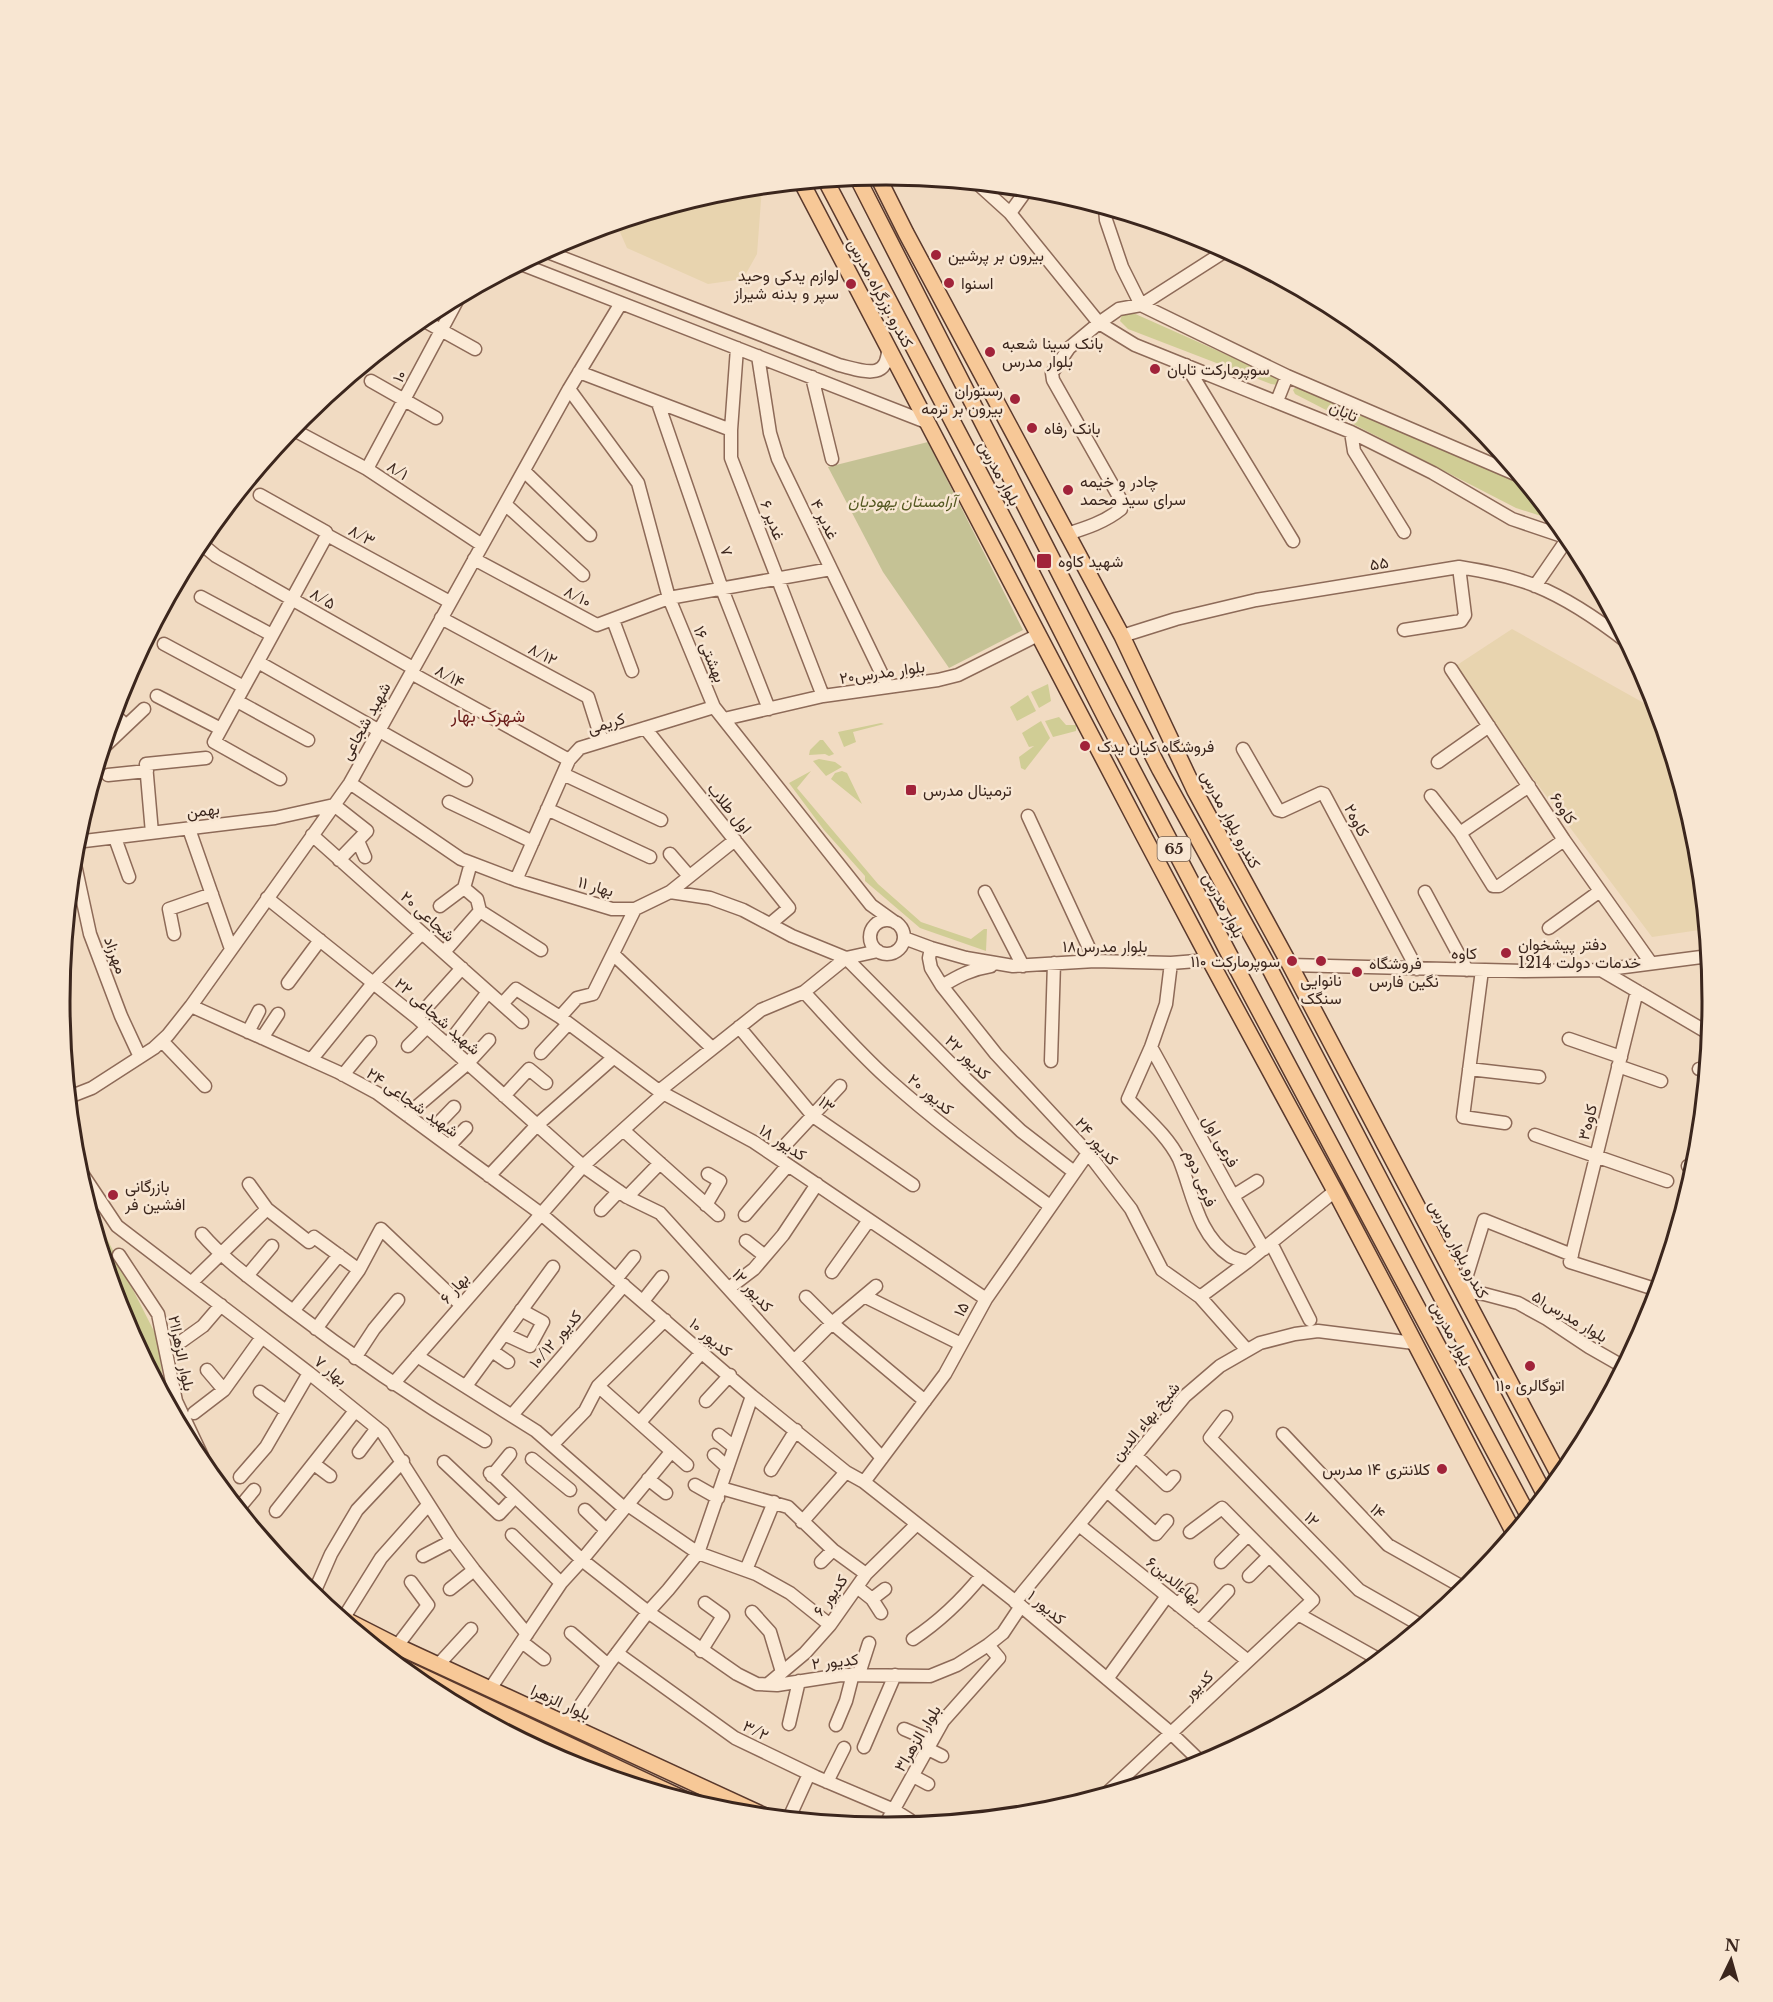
<svg xmlns="http://www.w3.org/2000/svg" width="1773" height="2002" viewBox="0 0 1773 2002" font-family="'Libre Baskerville',Vazirmatn,serif">
<style>
.farmland{fill:#e8d4af}
.green{fill:#d0cd95}
.cemetery{fill:#c5c295}
.lines{fill:none;stroke-linecap:round;stroke-linejoin:round}
.minor-casing{stroke:#8d6a58;stroke-width:15}
.major-casing{stroke:#5a392c;stroke-width:18}
.minor{stroke:#fbead6;stroke-width:12}
.major{stroke:#f7c897;stroke-width:15}
.poi-dot{fill:#a1233a;stroke:#f8e6d2;stroke-width:2}
.labels{text-anchor:middle;stroke-width:5;stroke-linejoin:round;paint-order:stroke}
.shield{fill:#f8e6d2;stroke:#746053;stroke-width:1.5}
.shield-label{font-size:15px;font-weight:bold;fill:#3b261d}
.poi-label{font-size:16px;fill:#3b261d;stroke:#f8e6d2;text-anchor:start}
.street-label{font-size:16px;fill:#3b261d;stroke:#f8e6d2}
.park-label{font-size:16px;font-style:italic;fill:#555922;stroke:#f8e6d2}
.neighbourhood-label{font-size:18px;fill:#6b1c19;stroke:#f8e6d2}
.rim{fill:none;stroke:#3b261d;stroke-width:3}
</style>
<rect width="100%" height="100%" fill="#f1dbc2"/>
<path class="farmland" d="M762,187l-5,67 -14,25 -35,5 -81,-36 -11,-25 110,-33z
M1512,629l146,82 39,129 9,89 -54,8 -201,-268z"/>
<path class="green" d="M1131,312l148,66 1,4 -2,3 -7,-1 -143,-55 -8,-8 2,-6z
M1297,386l230,99 30,36 -41,-13 -221,-114 -2,-4z
M1048,684l3,17 -12,7 -8,-16z
M1028,695l8,16 -19,10 -7,-14z
M1059,717l7,8h10v6l-23,6 -8,-16z
M1041,721l9,17 -25,32 -4,-2 -2,-11 15,-11 -5,1 -7,-14z
M881,723l3,1 -31,8 3,10 -12,5 -6,-15z
M820,740h3l11,14 -5,2 -4,-2 -16,1 1,-5z
M819,759l16,3 7,5 -16,9 -13,-15z
M811,771l-14,17 81,96 43,38 50,17 13,-10h3l-1,22 -66,-23 -55,-47v-5l-41,-46 -35,-47z
M842,771l5,2 15,31 -31,-25 4,-6z
M90,1208l9,15 58,114 8,58 -42,-78z"/>
<path class="cemetery" d="M928,442l95,188 -74,38 -66,-96 -55,-105z"/>
<g class="lines">
<defs>
<path id="minor" d="M978,184l32,29 89,110 36,22 216,87 82,41 79,46 59,20
M1105,208l1,12 16,47 19,38 146,71 233,100
M1010,213l18,-25
M545,251l294,114c24,6 50,17 49,-19
M521,264l405,158
M421,319l54,30
M737,348l-6,82v28l92,238
M758,356l12,77 8,26 110,228
M1186,365l107,176
M579,372l152,58
M812,377l20,82
M371,381l65,37
M569,389l69,94 31,115 45,109 157,198 25,18
M1277,401l10,-25
M658,403l64,186 47,120
M292,429l75,40 115,76
M1351,432l3,19 50,81
M367,469l92,-172
M524,471l66,64
M260,495l66,37 1,3 123,67
M505,504l78,71
M1067,534c19,-6 38,-12 54,-25l1,-7 -69,-122 -1,-7 17,-25 30,-25 20,-14 22,-4 86,-55
M199,542l17,14 197,112
M474,559l123,66 72,-27 162,-29
M1535,586l33,-48
M201,597l71,38
M441,618l147,79 14,44
M613,620l19,51
M1404,630l57,-9 4,-6 -6,-48
M1122,636l54,-17 80,-19 203,-33c25,4 53,9 77,19 32,13 64,35 91,56
M164,644l80,43
M258,662l208,118
M1451,669l113,171 87,123
M411,673l158,87
M157,696l64,33
M237,701l71,39
M114,714l12,12
M724,719l99,-23 115,-16 20,-5 80,-40
M645,728l144,180 -19,16
M105,746l39,-37
M1243,749l35,61 4,1 39,-18 3,1 93,175
M1438,762l51,-36
M563,774l98,46
M108,775l39,-4
M280,779l-66,-37 113,-207
M350,783l111,76 55,21 96,29h23l35,-17 40,6 33,12 49,26 54,22 120,121 55,52 53,41
M1431,796l29,37 33,53h6l65,-46
M449,802l84,40
M334,805l33,26 -28,29
M547,809l103,48
M1028,816l67,145
M189,829l42,120
M152,833l-6,-69 60,-6
M1460,833l69,-47
M312,835l210,187
M115,838l14,39
M358,841l7,16
M76,842l199,-24 59,-13
M670,854l19,22
M74,860l16,74 31,82 19,41
M516,880l53,-120 11,-12 134,-41
M670,892l65,-52
M985,892l38,74
M1425,892l42,78
M267,898l150,120 166,148 44,31 33,16 222,245
M440,906l24,-18
M480,911l61,39
M870 937a17 17 0 1 1 34 0a17 17 0 1 1-34 0Z
M1549,928l51,-37
M174,934l-5,-25 43,-15
M904,938l27,10 35,10 47,8 82,-5 76,2 38,-3
M931,948l-2,10 2,10 11,18 54,68 92,99 43,56 31,61 38,27 47,53
M444,952l36,-41 -3,-12 -13,-11 7,-25
M613,954l99,94
M1171,963l-5,41 -15,43 -23,52c17,18 40,37 51,60 14,34 18,75 51,97 5,3 12,4 17,6
M1290,965l234,6 77,-1 108,-14
M1482,970l-19,147 42,6
M1601,970l109,64
M288,983l32,-43
M942,986c16,-10 30,-17 49,-20
M1637,991l-67,271 88,28
M804,992c27,29 54,60 83,86 52,47 108,87 163,128
M502,1004l14,-15 44,28 99,74 95,51 232,157
M191,1006l147,66 39,21 163,120 212,183 94,76 18,10 157,124 150,127 32,31
M560,1017l17,-19 16,-4 42,-85
M417,1018l45,-50
M739,1027l74,89 100,69
M248,1032l11,-21
M262,1038l16,-24
M1569,1039l52,18
M162,1041l43,45
M447,1045l41,-53
M408,1046l19,-19
M1151,1047l82,149 31,53
M541,1053l27,-29
M311,1060l63,-78 48,-49
M1051,1061l3,-98
M1618,1066l43,15
M1469,1069l70,8
M1699,1069l7,1
M343,1075l27,-33
M659,1091l102,-81 43,-18 42,-34 32,-7
M504,1096l25,-27 17,14
M69,1097l23,-9 62,-40 14,-13 23,-29 159,-223 219,-394 52,-86
M407,1115l61,-52 21,-23
M623,1130l95,85
M430,1132l24,-25
M1535,1135l132,46
M449,1146l17,-18
M775,1156l65,-70
M77,1166l40,60 192,147 74,60 69,108 22,29 53,64
M1688,1166l8,1
M489,1176l48,-51 76,-67
M1233,1196l24,-15
M627,1197l33,-34
M706,1205l14,-24 -12,-7
M267,1209l42,33 5,-5 45,33
M601,1210l18,-19
M745,1215l43,-50
M202,1234c24,28 54,48 83,71 64,49 130,94 200,136
M746,1241l19,15
M1271,1243l39,77
M119,1255l39,59 18,87 26,55v7
M1572,1255l-88,-35 -22,71 22,3 34,9 29,16 42,28 35,20
M832,1272l37,-52
M247,1276l25,-30
M616,1279l18,-22
M192,1282l75,-73 -18,-25
M729,1288l25,-19 29,-34 34,-51
M864,1296l97,48
M806,1297l26,26 93,78
M1200,1297l47,-35 88,-71
M643,1301l19,-24
M293,1311l46,-56
M316,1329l43,-59 22,-41 80,76
M504,1334l26,12 13,-24 -22,-12
M182,1341l21,-15 18,-21
M492,1351l16,11
M417,1356l119,75 88,77
M355,1358l19,-29 24,-29
M795,1360l37,-37 44,-37
M207,1370l17,20
M393,1384l190,-218 81,-73
M466,1386l87,-119
M598,1386l89,79
M260,1392l26,19
M706,1401l24,-26
M194,1413l30,-23 38,-53
M512,1415l112,-130
M1226,1417l-16,21 149,152 63,36
M640,1422l62,-70
M1283,1434l105,111 78,44
M719,1435l15,12
M552,1445l33,-34 13,-25 67,-66
M359,1452l18,-24
M714,1455l13,12
M1136,1456l31,29 7,-8
M532,1459l38,31
M444,1462l55,52 15,-16
M314,1464l16,12
M771,1470l25,-40
M490,1473l92,87 66,52 89,62 20,10 20,1 64,-10 89,1 27,-11 31,-20 15,-12 18,-27
M492,1476l18,-22
M240,1477l26,-30 43,-74
M648,1479l18,14
M864,1482l81,-108 41,-75 102,-146
M695,1485l23,13
M721,1488l67,19 45,43 33,24
M1107,1491l49,43 11,-13
M628,1505l70,48 58,21 34,19 40,32
M239,1508l15,-18
M585,1510l21,20
M276,1511l79,-100
M802,1522l44,-50
M1079,1525l169,136
M512,1535l49,48
M423,1556l29,-15
M821,1562l12,-12
M1221,1562l27,-27
M746,1570l28,-68
M1249,1576l20,-20
M857,1587l15,12 9,14
M450,1589l24,-19
M313,1595l18,-41 26,-44 46,-49
M872,1599l13,-10
M1015,1602l170,-206 35,-30 40,-23 35,-9 23,-3 96,12
M1178,1605l13,-15
M752,1612l18,20 12,40
M1298,1614l82,46
M343,1619l38,-61 47,-53
M1199,1622l29,-31
M571,1633l37,32
M913,1639c27,-18 48,-38 69,-64
M522,1642l22,17
M397,1646l31,-41 -17,-23
M701,1651l22,-35 -18,-13
M617,1653l118,85 81,39 78,33 16,10
M438,1665l33,-36
M859,1674l10,-31
M1107,1679l60,-83
M768,1684l37,-31 25,-28 36,-51 51,-50
M490,1689l71,-106 21,-23 89,-108
M789,1724l10,-43
M567,1725l41,-60 40,-53 20,-22 30,-37 54,-157
M836,1725l10,-24 7,-27
M904,1729l28,12
M864,1747l31,-72
M928,1749l14,7
M913,1776l15,8
M827,1782l17,-34
M1106,1794l207,-194 -91,-92 -32,24
M789,1818l20,-44
M884,1827l59,-106 56,-63 -11,-13"/>
<path id="major" d="M877,175l29,58 216,403 73,155 95,174 270,512
M857,177l303,593 112,203 273,522
M826,181l191,363 88,173 123,235 300,563
M802,183c136,258 269,517 406,774 42,79 86,157 128,236 60,113 119,227 178,340
M342,1618l55,28 368,170
M402,1667l284,133"/>
</defs>
<use href="#minor" class="minor-casing"/>
<use href="#major" class="major-casing"/>
<use href="#minor" class="minor"/>
<use href="#major" class="major"/>
</g>
<g class="poi-dot">
<circle cx="936" cy="255" r="6"/>
<circle cx="949" cy="283" r="6"/>
<circle cx="851" cy="284" r="6"/>
<circle cx="990" cy="352" r="6"/>
<circle cx="1155" cy="369" r="6"/>
<circle cx="1015" cy="399" r="6"/>
<circle cx="1032" cy="428" r="6"/>
<circle cx="1068" cy="490" r="6"/>
<rect x="1036" y="553" width="16" height="16" rx="3"/>
<circle cx="1085" cy="746" r="6"/>
<rect x="905" y="784" width="12" height="12" rx="3"/>
<circle cx="1506" cy="953" r="6"/>
<circle cx="1292" cy="961" r="6"/>
<circle cx="1321" cy="961" r="6"/>
<circle cx="1357" cy="972" r="6"/>
<circle cx="113" cy="1195" r="6"/>
<circle cx="1530" cy="1366" r="6"/>
<circle cx="1442" cy="1469" r="6"/>
</g>
<g class="labels">
<rect class="shield" x="1157.5" y="837" width="33" height="24" rx="4.5"/>
<g class="shield-label">
<text x="1174" y="854">65</text>
</g>
<g class="poi-label">
<text x="948" y="261">بیرون بر پرشین</text>
<text x="839" y="281" text-anchor="end">لوازم یدکی وحید<tspan x="839" dy="18">سپر و بدنه شیراز</tspan></text>
<text x="961" y="289">اسنوا</text>
<text x="1002" y="349">بانک سینا شعبه<tspan x="1002" dy="18">بلوار مدرس</tspan></text>
<text x="1167" y="375">سوپرمارکت تابان</text>
<text x="1003" y="396" text-anchor="end">رستوران<tspan x="1003" dy="18">بیرون بر ترمه</tspan></text>
<text x="1044" y="434">بانک رفاه</text>
<text x="1080" y="487">چادر و خیمه<tspan x="1080" dy="18">سرای سید محمد</tspan></text>
<text x="1058" y="567">شهید کاوه</text>
<text x="1097" y="752">فروشگاه کیان یدک</text>
<text x="923" y="796">ترمینال مدرس</text>
<text x="1518" y="950">دفتر پیشخوان<tspan x="1518" dy="18">خدمات دولت 1214</tspan></text>
<text x="1280" y="967" text-anchor="end">سوپرمارکت ۱۱۰</text>
<text x="1369" y="969">فروشگاه<tspan x="1369" dy="18">نگین فارس</tspan></text>
<text x="1321" y="986" text-anchor="middle">نانوایی<tspan x="1321" dy="18">سنگک</tspan></text>
<text x="125" y="1192">بازرگانی<tspan x="125" dy="18">افشین فر</tspan></text>
<text x="1530" y="1391" text-anchor="middle">اتوگالری ۱۱۰</text>
<text x="1430" y="1475" text-anchor="end">کلانتری ۱۴ مدرس</text>
</g>
<g class="street-label">
<text transform="translate(881 293) rotate(62)" y="6">کندرو بزرگراه مدرس</text>
<text transform="translate(399 376) rotate(-63)" y="6">۱۰</text>
<text transform="translate(1344 411) rotate(24)" y="6">تابان</text>
<text transform="translate(398 470) rotate(33)" y="6">۸/۱</text>
<text transform="translate(1000 473) rotate(62)" y="6">بلوار مدرس</text>
<text transform="translate(825 519) rotate(64)" y="6">غدیر ۴</text>
<text transform="translate(773 520) rotate(69)" y="6">غدیر ۶</text>
<text transform="translate(362 535) rotate(29)" y="6">۸/۳</text>
<text transform="translate(727 551) rotate(71)" y="6">۷</text>
<text transform="translate(1379 563) rotate(-9)" y="6">۵۵</text>
<text transform="translate(578 596) rotate(28)" y="6">۸/۱۰</text>
<text transform="translate(323 598) rotate(30)" y="6">۸/۵</text>
<text transform="translate(543 654) rotate(28)" y="6">۸/۱۲</text>
<text transform="translate(710 654) rotate(68)" y="6">۱۶ بهشتی</text>
<text transform="translate(882 672) rotate(-8)" y="6">بلوار مدرس۲۰</text>
<text transform="translate(450 676) rotate(29)" y="6">۸/۱۴</text>
<text transform="translate(365 721) rotate(-61)" y="6">شهید شجاعی</text>
<text transform="translate(606 723) rotate(-17)" y="6">کریمی</text>
<text transform="translate(730 808) rotate(51)" y="6">اول طلاب</text>
<text transform="translate(1564 808) rotate(57)" y="6">کاوه۶</text>
<text transform="translate(203 810) rotate(-7)" y="6">بهمن</text>
<text transform="translate(1231 819) rotate(62)" y="6">کندرو بلوار مدرس</text>
<text transform="translate(1357 820) rotate(62)" y="6">کاوه۲</text>
<text transform="translate(596 886) rotate(16)" y="6">بهار ۱۱</text>
<text transform="translate(1224 905) rotate(62)" y="6">بلوار مدرس</text>
<text transform="translate(428 916) rotate(42)" y="6">شجاعی ۲۰</text>
<text x="1105" y="952">بلوار مدرس۱۸</text>
<text transform="translate(1464 953) rotate(1)" y="6">کاوه</text>
<text transform="translate(116 955) rotate(70)" y="6">مهرزاد</text>
<text transform="translate(438 1016) rotate(41)" y="6">شهید شجاعی ۲۲</text>
<text transform="translate(968 1057) rotate(44)" y="6">کدیور ۲۲</text>
<text transform="translate(931 1094) rotate(40)" y="6">کدیور ۲۰</text>
<text transform="translate(413 1102) rotate(35)" y="6">شهید شجاعی ۲۴</text>
<text transform="translate(827 1104) rotate(40)" y="6">۱۳</text>
<text transform="translate(1587 1122) rotate(-76)" y="6">کاوه۳</text>
<text transform="translate(1097 1141) rotate(50)" y="6">کدیور ۲۴</text>
<text transform="translate(1221 1141) rotate(61)" y="6">فرعی اول</text>
<text transform="translate(783 1142) rotate(33)" y="6">کدیور ۱۸</text>
<text transform="translate(1201 1178) rotate(68)" y="6">فرعی دوم</text>
<text transform="translate(1459 1249) rotate(62)" y="6">کندرو بلوار مدرس</text>
<text transform="translate(454 1288) rotate(-49)" y="6">بهار ۶</text>
<text transform="translate(753 1290) rotate(48)" y="6">کدیور ۱۲</text>
<text transform="translate(961 1309) rotate(-61)" y="6">۱۵</text>
<text transform="translate(1570 1316) rotate(31)" y="6">بلوار مدرس۵۱</text>
<text transform="translate(1452 1333) rotate(62)" y="6">بلوار مدرس</text>
<text transform="translate(711 1337) rotate(40)" y="6">کدیور ۱۰</text>
<text transform="translate(555 1339) rotate(-49)" y="6">کدیور ۱۰/۱۲</text>
<text transform="translate(182 1353) rotate(78)" y="6">بلوار الزهرا۲۱</text>
<text transform="translate(331 1370) rotate(39)" y="6">بهار ۷</text>
<text transform="translate(1145 1421) rotate(-50)" y="6">شیخ بهاء الدین</text>
<text transform="translate(1378 1511) rotate(46)" y="6">۱۴</text>
<text transform="translate(1312 1519) rotate(46)" y="6">۱۲</text>
<text transform="translate(1174 1580) rotate(39)" y="6">۶بهاءالدين</text>
<text transform="translate(830 1595) rotate(-54)" y="6">کدیور ۶</text>
<text transform="translate(1047 1607) rotate(40)" y="6">کدیور ۱</text>
<text transform="translate(835 1661) rotate(-6)" y="6">۲ کدیور</text>
<text transform="translate(1198 1685) rotate(-43)" y="6">کدیور</text>
<text transform="translate(561 1702) rotate(25)" y="6">بلوار الزهرا</text>
<text transform="translate(756 1730) rotate(27)" y="6">۳/۲</text>
<text transform="translate(917 1738) rotate(-59)" y="6">بلوار الزهرا۳</text>
</g>
<g class="park-label">
<text x="902" y="507">آرامستان یهودیان</text>
</g>
<g class="neighbourhood-label">
<text x="488" y="722">شهرک بهار</text>
</g>
</g>
<path d="M0 0H1773V2002H0ZM70 1001a816 816 0 1 1 1632 0a816 816 0 1 1-1632 0Z" fill="#f8e6d2" fill-rule="evenodd"/>
<path class="rim" d="M70 1001a816 816 0 1 1 1632 0a816 816 0 1 1-1632 0Z"/>
<g transform="translate(1731 1960) rotate(5)" stroke="#f8e6d2" stroke-width="4.5" paint-order="stroke">
<path d="M0-4.5L10 22L0 15L-10 22Z" fill="#3b261d"/>
<text y="-9" font-size="16" font-weight="bold" text-anchor="middle" fill="#3b261d">N</text>
</g>
</svg>
